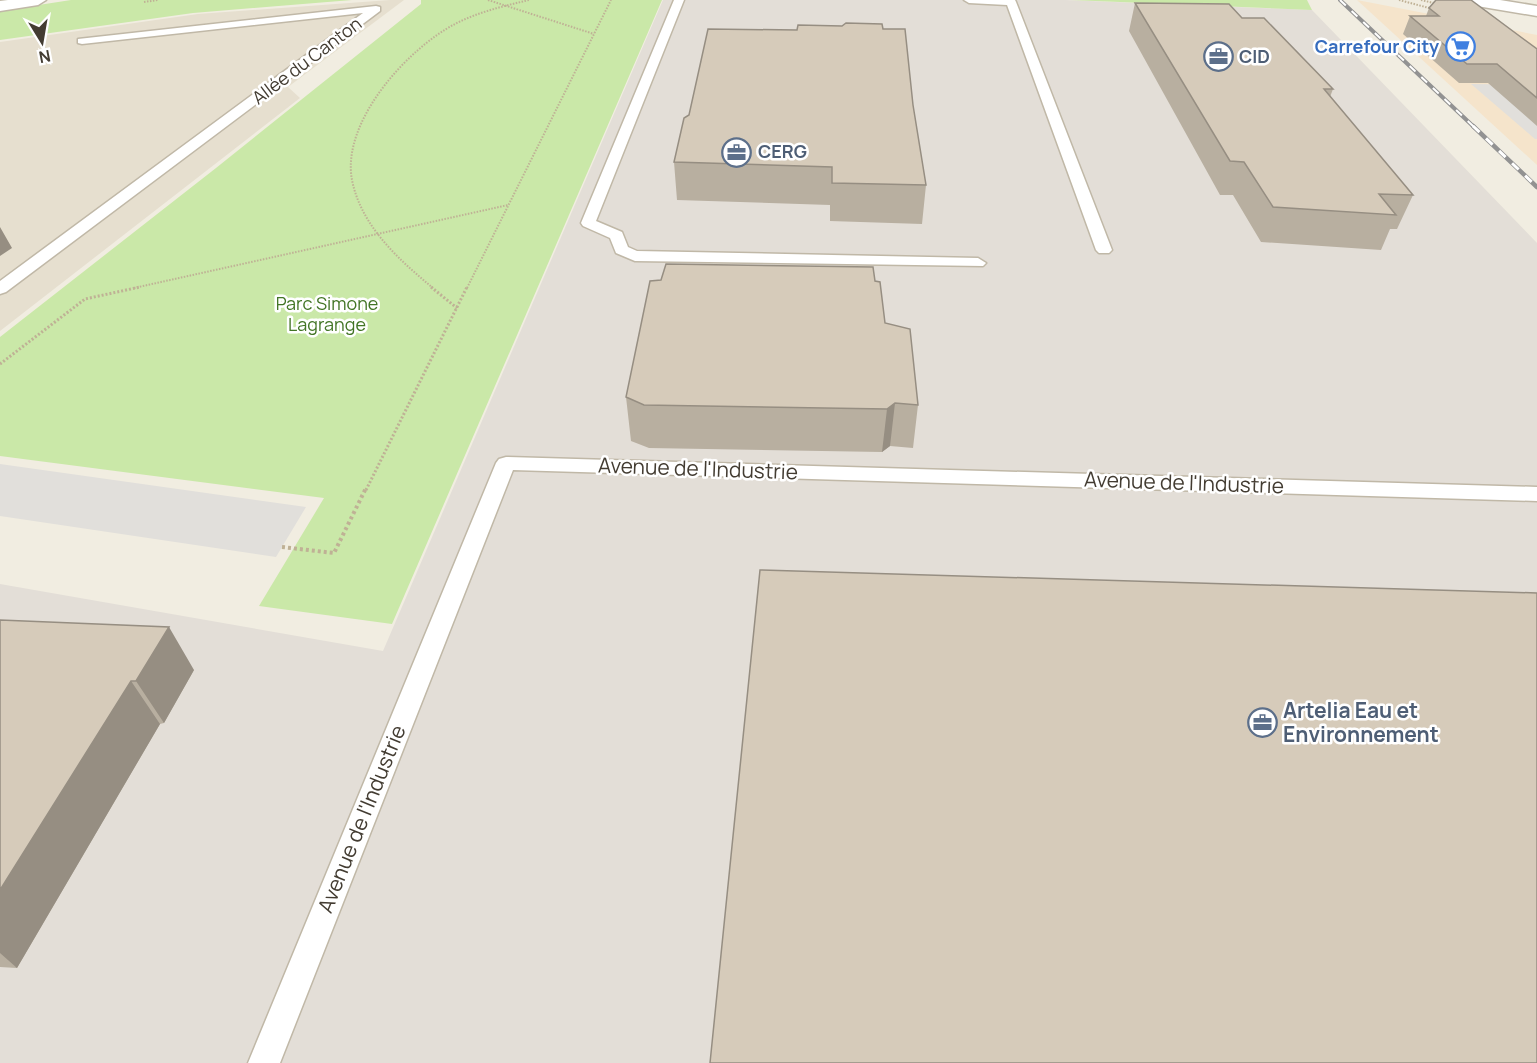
<svg xmlns="http://www.w3.org/2000/svg" width="1537" height="1063" viewBox="0 0 1537 1063" font-family="Manrope,sans-serif">
<style>
.residential{fill:#e6dfcf}
.commercial{fill:#f5e4cb}
.industrial{fill:#e3ded7}
.green{fill:#cae8a8}
.parking{fill:#e1dfdb}
.lines{fill:none;stroke-linecap:round;stroke-linejoin:round}
.lane-casing{stroke:#c0b8a7;stroke-width:3}
.street-casing{stroke:#c0b8a7;stroke-width:3}
.path-far2{stroke:#bfb195;stroke-width:2;stroke-dasharray:1.5 1.5;stroke-linecap:butt}
.path-far1{stroke:#bfb195;stroke-width:3;stroke-dasharray:2 2;stroke-linecap:butt}
.path{stroke:#bfb195;stroke-width:4;stroke-dasharray:3 3;stroke-linecap:butt}
.lane{fill:#fff;fill-rule:evenodd}
.street{fill:#fff;fill-rule:evenodd}
.rail-far1-casing{stroke:#929292;stroke-width:4}
.rail-casing{stroke:#929292;stroke-width:4.5}
.rail-far1{stroke:#fff;stroke-width:2;stroke-dasharray:8;stroke-linecap:butt}
.rail{stroke:#fff;stroke-width:3;stroke-dasharray:9;stroke-linecap:butt}
.wall{fill:#b8afa0}
.shaded-wall{fill:#968e82}
.building{fill:#d6cbba;stroke:#968e82;stroke-width:1.5}
.labels{text-anchor:middle;stroke-width:5;stroke-linejoin:round;paint-order:stroke}
.far-shop-label{font-size:18px;font-weight:bold;fill:#366cbe;stroke:#fff;text-anchor:end}
.far-service-label{font-size:18px;font-weight:bold;fill:#4e5e75;stroke:#fff;text-anchor:start}
.far-street-label{font-size:18px;fill:#433c32;stroke:#fff}
.far-park-label{font-size:18px;fill:#427525;stroke:#fff}
.street-label{font-size:21px;fill:#433c32;stroke:#fff}
.service-label{font-size:21px;font-weight:bold;fill:#4e5e75;stroke:#fff;text-anchor:start}
</style>
<rect width="100%" height="100%" fill="#f1ede1"/>
<path class="residential" d="M390,0h14l-116,87 12,11 -300,233v-289l198,-28z"/>
<path class="commercial" d="M1357,0l180,35v130z"/>
<path class="industrial" d="M663,0h402l247,10 225,233v820h-1537v-479l383,67z"/>
<path class="green" d="M71,0h281l-159,13 -193,27v-29z
M421,0h241l-270,624 -133,-18 65,-108 -324,-42v-119l216,-169 205,-164z
M1071,0h236l5,10z"/>
<path class="parking" d="M1471,84l66,1v54h-2z
M0,464l306,43 -30,50 -276,-41z"/>
<g class="lines">
<defs>
<path id="lane" d="M674,0h10l-88,221 26,11 6,15 9,4 341,7 8,5 -3,3 -348,-5 -19,-8 -6,-15 -27,-12 -2,-3z
M964,0h51l1,2 96,248 -3,3h-10l-3,-3 -89,-245 -38,-2z
M376,6l4,1v4l-374,281 -6,2v-13l363,-268 -281,31 -4,-1v-4z
M506,457l1031,30v14l-1024,-31 -233,593h-32l248,-600 3,-4z"/>
<path id="street" d="M8,0h38l-8,5 -38,6v-10z
M1463,0h37l37,6v10l-66,-11z"/>
</defs>
<use href="#lane" class="lane-casing"/>
<use href="#street" class="street-casing"/>
<path class="path-far2" d="M488,0l106,34
M1399,0l34,9
M1421,0l17,4
M144,2l14,-2
M134,288l374,-83
M433,288c-34,-28 -72,-62 -81,-108 -11,-58 55,-131 103,-156 23,-12 49,-18 74,-24
M467,288l144,-288"/>
<path class="path-far1" d="M431,287l26,21
M0,364l85,-65 55,-12
M366,490l101,-203"/>
<path class="path" d="M282,547l52,6 32,-65"/>
<use href="#lane" class="lane"/>
<use href="#street" class="street"/>
<defs>
<path id="rail-far1" d="M1340,0l135,128"/>
<path id="rail" d="M1473,126l64,61"/>
</defs>
<use href="#rail-far1" class="rail-far1-casing"/>
<use href="#rail" class="rail-casing"/>
<use href="#rail-far1" class="rail-far1"/>
<use href="#rail" class="rail"/>
</g>
<path class="wall" d="M1135,3l107,15 91,71 -3,8 83,98 -16,34h-7l-9,21 -120,-8 -28,-47h-13l-91,-164z
M1429,8l108,41v77l-49,-43h-29l-56,-49 7,-18h16z
M842,26l41,3 30,76 13,80 -4,39 -92,-3v-16l-153,-5 -3,-38 15,-47 108,-85z
M875,281l10,42 33,82 -5,43 -23,-2 -8,6 -233,-4 -18,-7 -5,-44z
M0,620l194,50 -30,53 -4,1 -143,244 -17,-1z"/>
<path class="shaded-wall" d="M0,227l12,21 -12,8z
M895,403l-5,43 -8,6 5,-43z
M169,627l25,43 -30,53 -28,-42z
M131,681l29,43 -143,244 -17,-15v-63z"/>
<path class="building" d="M1436,0h35l66,49v49l-40,-34h-30l-57,-48h29l-10,-8z
M1135,3l94,1 13,14h22l69,71h-9l89,106 -34,-1 17,21 -123,-8 -29,-45 -14,-1z
M846,23l36,1 1,5h22l8,76 13,80 -94,-2v-16l-158,-5 10,-44 5,-3 19,-86 89,1 1,-5 44,1z
M666,264l207,3 2,14 5,1 5,41 25,6 8,76 -23,-2 -8,6 -243,-4 -18,-8 24,-116 11,-1z
M760,570l777,23v470h-827z
M0,620l169,7 -33,54h-5l-131,209z"/>
<defs>
<symbol id="supermarket-ring" viewBox="-11 -11 22 22"><circle r="9.5" fill="#fff" stroke="#3f7fe0" stroke-width="1.5"/><path d="M-6-5.5h2.5l.6 2H6L4.5 2H-2.5L-4.4-4H-6ZM-1.5 3.2a1.3 1.3 0 1 0 .1 0ZM3 3.2a1.3 1.3 0 1 0 .1 0Z" fill="#3f7fe0"/></symbol>
<symbol id="office-ring" viewBox="-11 -11 22 22"><circle r="9.5" fill="#fff" stroke="#5c6f8a" stroke-width="1.5"/><path d="M-6-3h4V-5.5h4V-3h4V5H-6ZM-1-4.5V-3h2v-1.5ZM-6 0V1H6V0Z" fill="#5c6f8a"/></symbol>
</defs>
<g fill-rule="evenodd">
<use href="#supermarket-ring" x="1444" y="30" width="33" height="33"/>
<use href="#office-ring" x="1202" y="40" width="33" height="33"/>
<use href="#office-ring" x="720" y="136" width="33" height="33"/>
<use href="#office-ring" x="1246" y="706" width="33" height="33"/>
</g>
<g class="labels">
<g class="far-shop-label">
<text x="1439" y="53">Carrefour City</text>
</g>
<g class="far-service-label">
<text x="1239" y="63">CID</text>
<text x="758" y="158">CERG</text>
</g>
<g class="far-street-label">
<text transform="translate(307 61) rotate(-37)" y="6">Allée du Canton</text>
</g>
<g class="far-park-label">
<text x="327" y="310">Parc Simone<tspan x="327" dy="21">Lagrange</tspan></text>
</g>
<g class="street-label">
<text transform="translate(698 469) rotate(2)" y="7">Avenue de l'Industrie</text>
<text transform="translate(1184 483) rotate(2)" y="7">Avenue de l'Industrie</text>
<text transform="translate(362 819) rotate(-68)" y="7">Avenue de l'Industrie</text>
</g>
<g class="service-label">
<text x="1283" y="718">Artelia Eau et<tspan x="1283" dy="24">Environnement</tspan></text>
</g>
</g>
<g transform="translate(42 42) rotate(169)" stroke="#ffffff" stroke-width="4.5" paint-order="stroke">
<path d="M0-4.5L10 22L0 15L-10 22Z" fill="#433c32"/>
<text y="-9" font-size="16" font-weight="bold" text-anchor="middle" fill="#433c32">N</text>
</g>
</svg>
